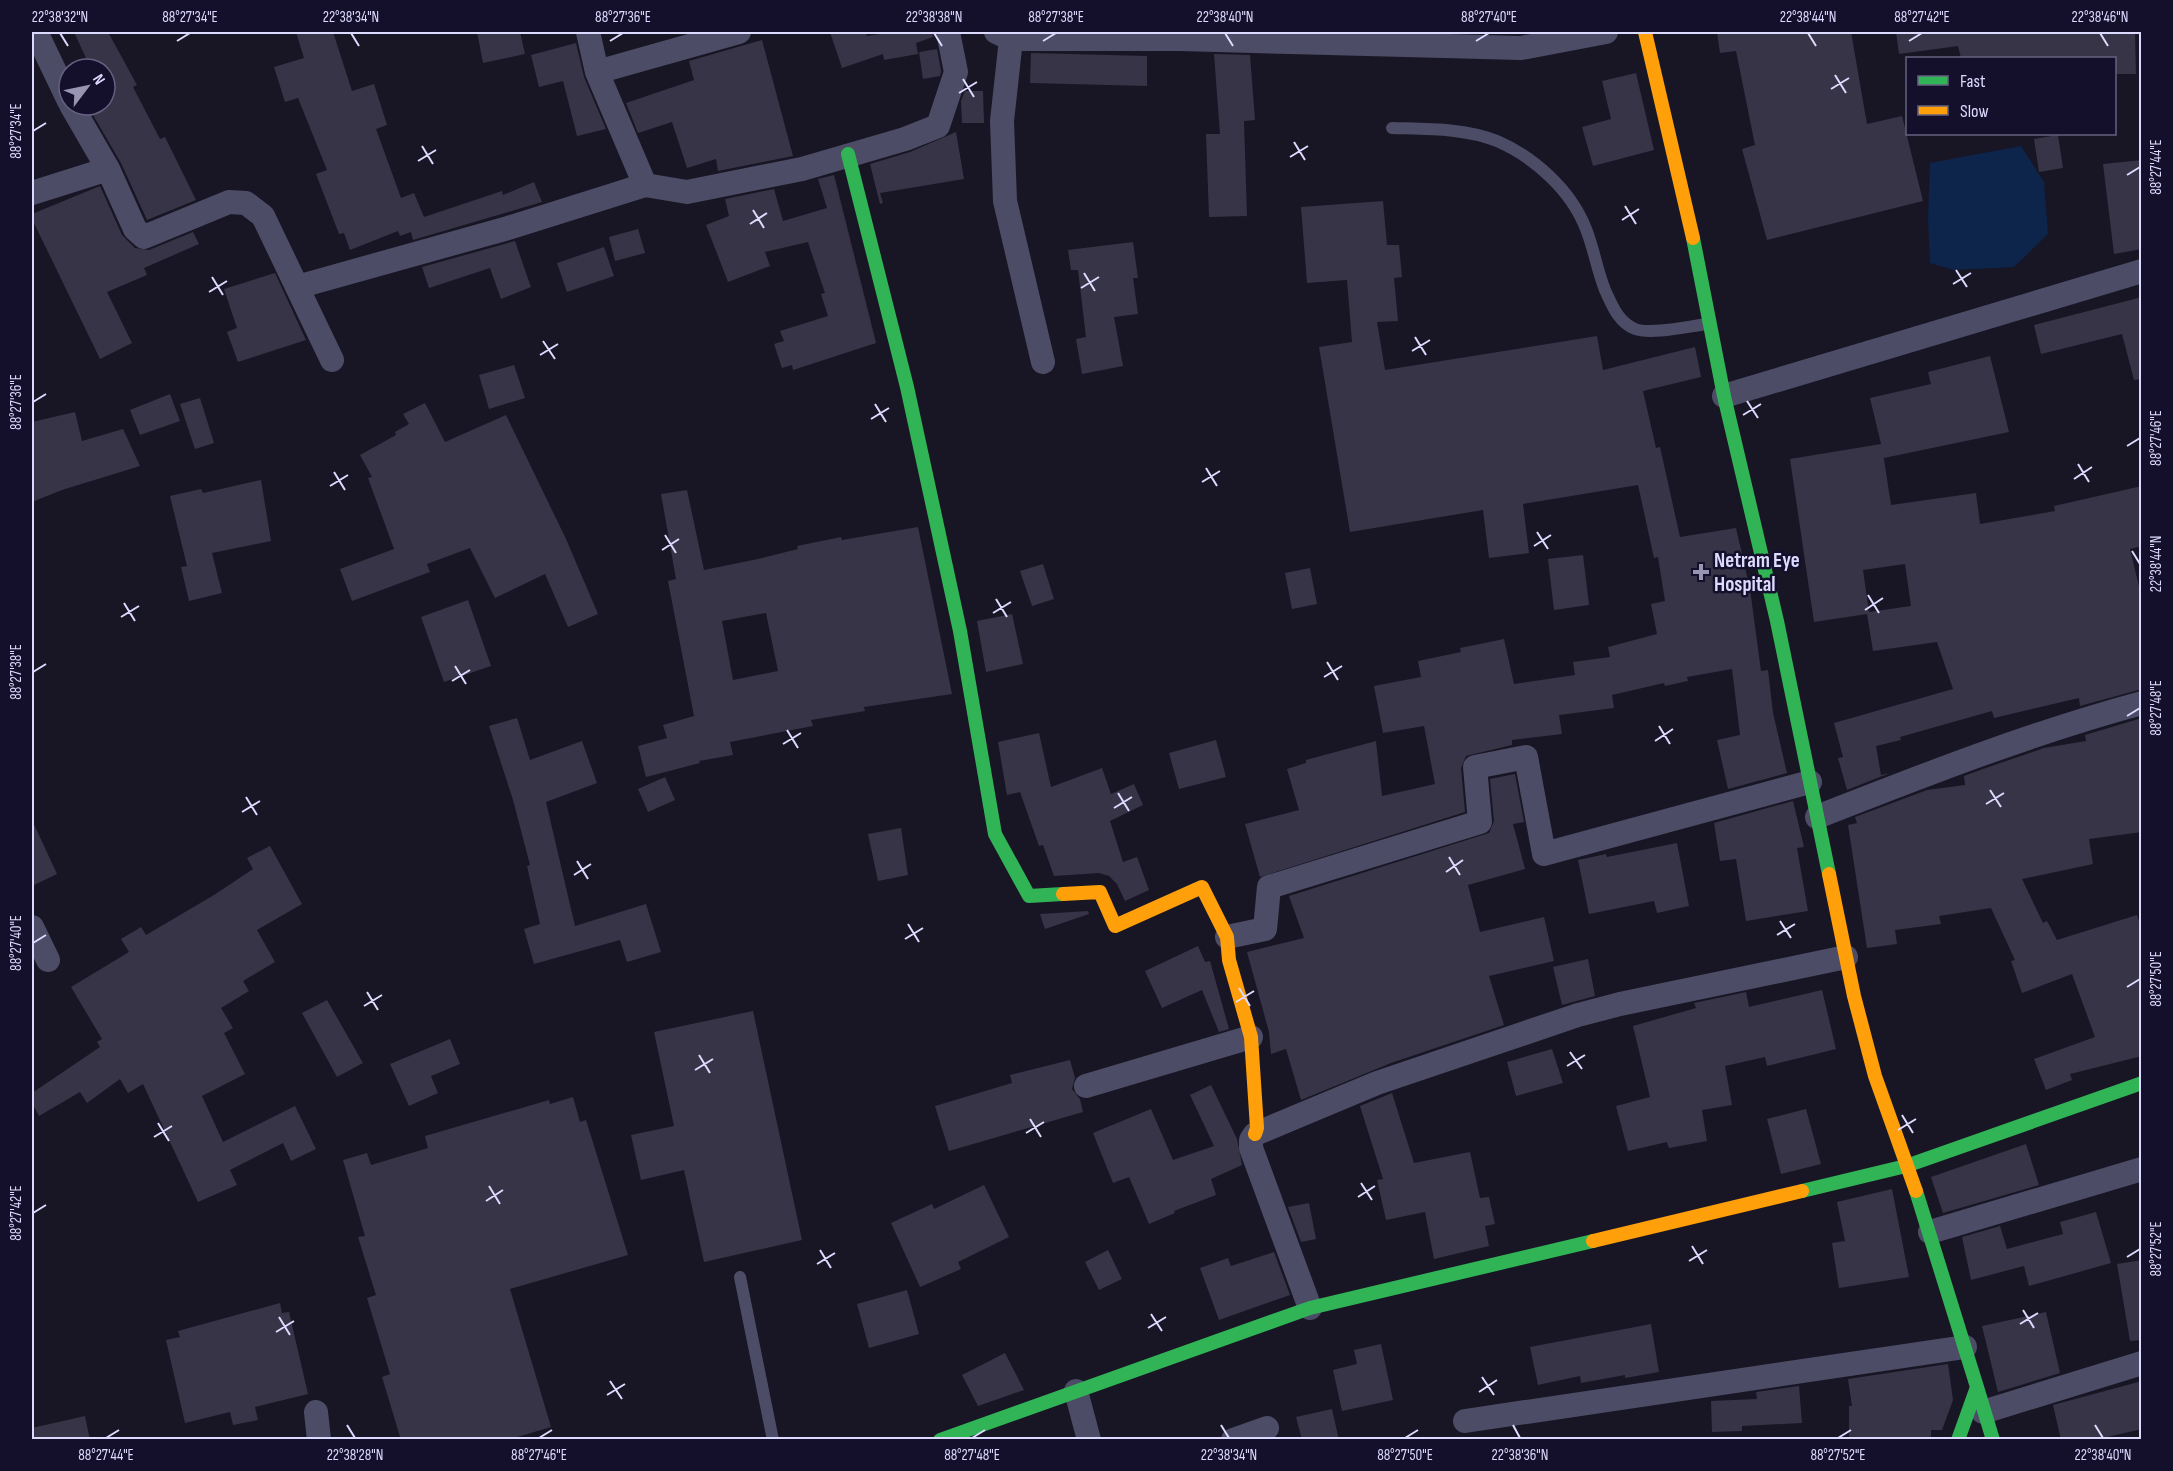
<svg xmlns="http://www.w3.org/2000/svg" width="2173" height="1471" viewBox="0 0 2173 1471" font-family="'Sofia Sans Condensed',sans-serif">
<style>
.water{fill:#0d254a}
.building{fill:#363446;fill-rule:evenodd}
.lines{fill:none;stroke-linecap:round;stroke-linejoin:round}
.lane{stroke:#4c4c66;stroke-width:12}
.street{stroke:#4c4c66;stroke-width:24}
.fast{stroke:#30b455;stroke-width:14}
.slow{stroke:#ff9f0a;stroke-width:14}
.ticks{fill:none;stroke:#dddaff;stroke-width:2}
.poi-dot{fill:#9895b3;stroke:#14102b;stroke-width:2}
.labels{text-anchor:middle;stroke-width:5;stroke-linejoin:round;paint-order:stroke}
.poi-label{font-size:21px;font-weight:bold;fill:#dddaff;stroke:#14102b;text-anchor:start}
.neatline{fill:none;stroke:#dddaff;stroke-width:2}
.ticks-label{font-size:15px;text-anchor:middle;fill:#dddaff}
</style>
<rect width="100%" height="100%" fill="#181625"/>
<path class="water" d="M2021,146l23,36 4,52 -34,33 -60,3 -24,-7 -2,-44 2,-56z"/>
<path class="building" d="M74,32h34l29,53 -4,2 27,52 5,-2 31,63 -49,20 -26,-57 -28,-48 12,-6v-40h-14z
M296,32h37l19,59 22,-7 13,41 -11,4 25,69 13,-5 10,24 78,-26 1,4 31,-13 8,20 -129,38 -2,-8 -11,4 -2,-5 -48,19 -6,-17 -5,1 -23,-60 11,-4 -29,-72 -13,4 -11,-35 30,-9z
M477,32h43l5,22 -42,9z
M830,32h35l2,4 25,-4h40l1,5 -17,6 2,11 -34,6 -1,-6 -41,14z
M1717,32h134l16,92 35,-8 21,85 -156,39 -25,-91 13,-4 -19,-94 -16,2z
M1896,32h239l1,42h-21v-16h-154l-3,-12 -59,8z
M762,40l31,116 -75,15 -2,-12 -29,9 -15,-46 -34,11 -12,-30 68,-23 -5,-19z
M576,43l8,34 22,52 -29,7 -14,-55 -24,6 -8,-32z
M937,49l4,22 -1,5 -17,3 -4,-27z
M1031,53l116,3v30l-117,-3z
M1214,54l36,1 5,65 -11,1 3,95 -38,1 -3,-83h14z
M1636,73l18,77 -61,16 -11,-39 29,-8 -9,-38z
M965,91h18l1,32h-22l-1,-22z
M956,132l8,47 -84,14 3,10 -3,1 -10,-40 40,-12z
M2058,135l5,33 -24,4 -5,-33z
M2142,160v89l-28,5 -11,-90z
M834,175l42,168 -83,27 -1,-5 -10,3 -8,-24 10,-3 -4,-10 48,-15 -7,-22 4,-1 -17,-51 -43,10 5,14 -42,16 -22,-57 23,-9 -4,-17 49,-10 9,32 44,-13 -9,-29z
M100,186l22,49 13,13 14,2 44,-18 6,12 -55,24 3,7 -40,17 25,51 -32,16 -68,-140v-5z
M1383,201l4,44h12l3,32 -8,1 4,43 -21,1 8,48 212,-34 6,34 92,-23 6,30 -58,14 13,57 4,-1 20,90 56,-9 14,61 11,82 7,-1 5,43 14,60 -59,16 -11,-49 23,-5 -8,-66 -45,8 1,4 -23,5 -1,-3 -52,12 2,13 -55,7 3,19 -50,6v5l-46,11 -5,12 4,44 -205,65 -15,-53 54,-14 -12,-41 19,-6v-3l70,-19 6,55 53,-12 -11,-58 -41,7 -9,-47 47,-9 -3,-16 43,-9 -1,-4 44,-9 10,45 61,-9 -2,-13 37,-5 -2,-10 49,-13 -6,-30 14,-3 -7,-44 -4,1 -16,-73 -115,19 6,49 -40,5 -6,-48 -133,22 -31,-185 33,-5 -5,-62 -40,3 -6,-76z
M638,229l7,24 -30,8 -6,-24z
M515,241l16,46 -30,12 -11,-31 -61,20 -7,-21z
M1133,242l5,36h-5l5,36 -24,3 9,49 -41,8 -6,-35 10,-2 -8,-67h-7l-3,-20z
M604,247l10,29 -47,16 -10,-29z
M275,273l31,67 -68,22 -11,-30 10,-4 -13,-39z
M2142,297v82l-8,1 -12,-46 -81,20 -7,-29z
M1990,356l19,76 -125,26 -1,-5 8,52 85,-12 4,31 75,-13 -1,-5 88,-20v60l-12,3 12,50v90l-62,17 -1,-8 -85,20 -2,-7 -92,26 1,3 -25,6 5,29 9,-2 -43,17 -9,-32 5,-1 -9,-34 119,-34 -16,-47 -64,9 -6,-37 -53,8 -24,-163 91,-15 -11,-46 61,-14 -3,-12zM1905,564l6,42 -42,6 -6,-42z
M514,365l11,33 -36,11 -10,-34z
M170,394l10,27 -40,14 -10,-25z
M200,398l14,45 -19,6 -15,-45z
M425,403l20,39 61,-27 60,124 32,75 -30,13 -23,-53 -50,24 -25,-50 -43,16 3,8 -78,29 -12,-32 54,-20 -26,-71 4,-1 -12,-22 36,-20 -1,-3 14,-8 -6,-10z
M75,412l7,29 41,-12 17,37 -78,24 -30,12v-80z
M261,480l10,61 -59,12 10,40 -33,8 -8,-34 6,-1 -17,-70 31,-7 2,4z
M687,490l17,80 54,-11 40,-10 -1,-3 44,-9 1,3 76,-13 34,167 -88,13 1,4 -54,9 2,6 -83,16 3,13 -34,6 1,2 -54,14 -8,-31 29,-8 -4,-13 31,-9 -26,-135 8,-2 -15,-85zM766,613l12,58 -45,9 -11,-59z
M1583,555l6,50 -35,5 -6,-51z
M1043,564l11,35 -22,7 -12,-35z
M1310,568l7,36 -25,5 -7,-36z
M468,600l23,66 -47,16 -23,-65z
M1012,614l11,50 -37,8 -9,-51z
M517,718l13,42 52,-19 15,42 -51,19 29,124 71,-22 15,48 -34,10 -7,-22 -86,24 -10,-35 16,-5 -13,-58 3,-1 -17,-65 -24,-74z
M2142,718v114l-53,7 4,25 -71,15 21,44 4,-2 10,19 80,-25 5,16v125l-72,18 2,6 -26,10 -12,-31 61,-22 -23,-63 -50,19 -11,-32 4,-1 -24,-52 -52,8 2,8 -46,6 2,14 -30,4 -19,-123 9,-2 -2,-6 72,-27 38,-5 -1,-9 19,-7 61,-21 42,-7 -1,-6z
M1039,733l12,54 51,-19 9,26 23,-10 9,21 -33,16 13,41 14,-5 12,33 -24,11 -8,-17 -8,-8 -10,-3 -45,3 -11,-31 -4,1 -19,-54 -13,3 -9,-53z
M1216,740l10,37 -47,12 -10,-36z
M1515,774l9,48 -11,2 12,45 -57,16 12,47 64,-15 10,44 -65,15 15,49 -113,38 -90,37 -15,-51 -15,5 -2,-22 -22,-80 57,-14 -15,-42 200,-63 5,-12 -4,-42z
M665,777l10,23 -27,12 -10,-23z
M1793,801l11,46 -7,1 11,63 -62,10 -10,-62 -16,2 -6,-38z
M32,820l25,54 -25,12z
M901,828l7,47 -30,6 -10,-47z
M1677,843l12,63 -32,7 -3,-12 -65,13 -11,-54 28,-6 1,3z
M270,846l32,58 -45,26 18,32 -32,19 6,10 -28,17 12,20 -9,5 21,41 -43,22 21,46 72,-36 21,43 -25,12 -8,-18 -53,27 7,15 -39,17 -55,-118 -15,9 -8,-14 -33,24 -7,-11 -41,24 -7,-13v-10l68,-46 -3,-5 5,-3 -31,-52 58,-35 -8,-13 20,-12 5,8 68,-40 39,-26 -6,-11z
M1088,911l1,3 -44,15 -5,-15z
M1198,946l7,16 5,-1 19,68 -10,3 -17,-42 -40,18 -17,-37z
M1588,959l7,37 -33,9 -9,-38z
M1822,990l14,59 -69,17 -2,-9 -40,9 7,39 -30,5 5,31 -38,7 -2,-6 -39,9 -12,-45 34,-9 -17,-71 63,-18 -2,-5 52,-11 3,15z
M327,1000l36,63 -26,14 -35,-64z
M753,1011l49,229 -98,22 -20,-92 -43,10 -10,-45 43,-9 -20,-94z
M450,1039l10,25 -29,12 7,17 -29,13 -19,-42z
M1552,1049l11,34 -47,13 -9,-34z
M1070,1060l5,18 -3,11 8,10 3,13 -134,39 -14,-45 77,-23 -2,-8z
M1211,1085l26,54 5,26 -31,14 5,16 -42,16 1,2 -26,11 -20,-47 -16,6 -20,-50 58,-24 22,51 41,-14 -24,-51z
M1392,1093l22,70 56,-11 10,46 9,-1 6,27 -10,2 4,20 -55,13 -9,-47 -39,8 -9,-40 6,-1 -23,-73z
M573,1097l7,25 6,-2 42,135 -118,34 41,138 -44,13h-106l-19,-63 8,-3 -23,-76 9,-3 -18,-58 7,-1 -22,-76 24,-7 4,12 57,-17 -3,-12 124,-36 1,4z
M1806,1109l15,55 -40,10 -14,-55z
M2026,1144l13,41 -96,28 -12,-36z
M984,1185l25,52 -51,25 3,7 -41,18 -29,-64 41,-19 2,5z
M1892,1189l17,88 -70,11 -7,-45 13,-2 -8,-39z
M1309,1203l7,36 -15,3 -13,-35z
M2096,1212l15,51 -82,23 -5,-20 -53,14 -9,-43 38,-11 7,23 56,-15 -3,-12z
M1108,1250l14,29 -23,11 -14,-28z
M1274,1252l16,43 -71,25 -19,-52 28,-10 3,8z
M2142,1260v80l-12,1 -13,-77z
M907,1290l12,44 -50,14 -12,-44z
M280,1303l2,10 7,-1 19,82 -53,13 3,13 -25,5 -3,-13 -45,11 -19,-83 14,-3 -2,-6z
M2046,1312l14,61 -62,19 -16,-66z
M1651,1324l8,48 -34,6v-3l-44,8 -1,-7 -42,9 -8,-38z
M1381,1344l12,56 -51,11 -9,-41 24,-6 -3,-14z
M1005,1353l19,37 -46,16 -16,-31z
M1948,1364l5,36 -11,30h-11v10h-82v-34h3l-4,-27z
M2142,1381v48l-48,11h-33l-8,-35z
M1799,1386l3,37 -60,3v5l-30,1 -1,-31 46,-2 -1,-7z
M1332,1409l7,31h-37l-6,-23z
M85,1416l5,24h-58v-12z"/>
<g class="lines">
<path class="lane" d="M1392,128c34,1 73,0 105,13 37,16 74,49 89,88 8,20 11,41 19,61 7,15 13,32 30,39 16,6 55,-3 73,-5
M740,1277l33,163"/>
<path class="street" d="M36,32l33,69
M588,32l9,40 48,113 42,7 115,-23 103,-30 33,-13 18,-54 -8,-40
M996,32l15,7h169l341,9 85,-16
M1011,39l-9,82 3,80 38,161
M597,72l142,-40
M71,105l37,64 27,60 9,8 85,-35 17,1 17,13 69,144
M32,193l76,-24
M297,287l211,-59 137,-43
M1724,396l418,-125
M1817,817c107,-42 214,-84 325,-114
M32,927l16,33
M1227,937l38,-8 4,-42 211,-65 -5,-55 51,-10 18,97 266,-72
M1086,1086l165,-49
M1930,1232l212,-63
M1310,1308l-59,-160v-8l4,-6 122,-51 201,-68 42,-11 226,-47
M1076,1391l13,49
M316,1412l3,28
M1983,1412l159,-49
M1465,1421l500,-74
M1233,1440l34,-12"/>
<path class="fast" d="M848,154l59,233 53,244 35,203 34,62 34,-2
M1693,238l31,158 53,225 52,253
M1802,1191l104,-25 236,-83
M1916,1191l61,196 -19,53
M1977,1387l16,53
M940,1440l370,-132 283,-67"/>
<path class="slow" d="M1645,32l48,206
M1829,874l25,122 21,80 41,115
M1063,894l37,-2 15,34 87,-39 25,50 2,23 22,77 6,91 -2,6
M1593,1241l209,-50"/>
</g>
<path class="ticks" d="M60,33l8,13M351,33l8,13M934,33l8,13M1225,33l8,13M1808,33l8,13M2100,33l8,13M177,41l13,-8M610,41l13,-8M1043,41l13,-8M1476,41l13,-8M1909,41l13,-8M1835,75l11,18M963,79l11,18M1831,89l18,-11M959,93l18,-11M33,131l13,-8M1294,142l11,18M422,146l11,18M1290,157l18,-11M418,161l18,-11M2127,175l13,-8M1625,206l11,18M753,210l11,18M1622,220l17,-11M750,224l17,-11M1956,270l11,17M1084,273l11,18M212,277l11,18M1953,284l18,-11M1081,288l18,-11M209,292l18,-11M1415,337l11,18M543,341l12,18M1412,351l18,-11M540,355l18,-11M1747,401l11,17M33,402l13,-8M875,404l11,18M1743,415l18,-11M871,419l18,-11M2127,446l13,-8M2078,464l11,18M1206,468l11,18M334,472l11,18M2074,479l18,-12M1202,482l18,-11M330,486l18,-11M1537,532l11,17M665,535l11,18M1534,546l17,-11M662,550l17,-11M2132,551l8,13M1868,595l11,18M996,599l11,18M124,603l11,18M1865,610l18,-12M993,613l18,-11M121,617l18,-11M1327,662l11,18M455,666l11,18M33,672l13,-8M1324,677l18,-11M452,681l18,-11M2127,716l13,-8M1659,726l11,18M787,730l11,18M1655,741l18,-12M783,744l18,-11M1990,790l11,17M1118,793l11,18M246,797l11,18M1986,804l18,-11M1114,808l18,-11M242,812l18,-11M1449,857l11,18M577,861l11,18M1446,872l17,-12M574,875l17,-11M1780,921l11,17M908,924l11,18M1777,935l18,-11M905,939l18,-11M33,943l13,-8M2127,987l13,-8M1239,988l11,18M367,992l11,18M1236,1002l18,-11M364,1006l18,-11M1570,1052l12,17M699,1055l11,18M1567,1066l18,-11M695,1070l18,-11M1902,1115l11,18M1030,1119l11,18M158,1123l11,18M1898,1130l18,-11M1026,1133l18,-11M154,1137l18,-11M1361,1183l11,17M489,1186l11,18M1358,1197l17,-11M486,1201l17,-11M33,1213l13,-8M1692,1246l11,18M820,1250l11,18M2127,1257l13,-8M1689,1261l18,-11M817,1264l18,-11M2023,1310l11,18M1151,1314l11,17M279,1317l11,18M2020,1324l18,-11M1148,1328l18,-11M276,1332l18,-11M1482,1377l12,18M610,1381l12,18M1479,1392l18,-12M607,1395l18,-11M347,1425l8,13M1221,1425l8,13M1513,1425l7,13M2095,1425l8,13M106,1438l13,-8M539,1438l13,-8M972,1438l13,-8M1405,1438l13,-8M1838,1438l13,-8"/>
<path class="poi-dot" d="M1698 563h6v6h6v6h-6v6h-6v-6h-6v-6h6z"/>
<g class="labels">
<g class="poi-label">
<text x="1714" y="567">Netram Eye<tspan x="1714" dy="24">Hospital</tspan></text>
</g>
</g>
<rect width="2173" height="1471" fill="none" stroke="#14102b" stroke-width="66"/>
<rect x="1906" y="57" width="210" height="78" fill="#14102b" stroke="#646180" stroke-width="1.5"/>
<rect x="1918" y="76" width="30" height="9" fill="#30b455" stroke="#646180" stroke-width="1.5"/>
<text x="1960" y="87" font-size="18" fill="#dddaff">Fast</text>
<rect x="1918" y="106" width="30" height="9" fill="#ff9f0a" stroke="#646180" stroke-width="1.5"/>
<text x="1960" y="117" font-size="18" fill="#dddaff">Slow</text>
<g transform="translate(87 87) rotate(58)"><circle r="28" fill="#14102b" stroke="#646180" stroke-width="1.5"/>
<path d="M0-4.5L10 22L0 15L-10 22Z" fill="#9895b3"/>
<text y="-9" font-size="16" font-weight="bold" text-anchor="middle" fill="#dddaff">N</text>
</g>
<rect x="33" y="33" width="2107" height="1405" class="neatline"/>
<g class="ticks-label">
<text x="60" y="22">22°38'32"N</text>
<text x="190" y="22">88°27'34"E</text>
<text x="351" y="22">22°38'34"N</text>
<text x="623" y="22">88°27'36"E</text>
<text x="934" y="22">22°38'38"N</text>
<text x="1056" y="22">88°27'38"E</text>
<text x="1225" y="22">22°38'40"N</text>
<text x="1489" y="22">88°27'40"E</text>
<text x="1808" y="22">22°38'44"N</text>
<text x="1922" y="22">88°27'42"E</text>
<text x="2100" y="22">22°38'46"N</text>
<text transform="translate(16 131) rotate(-90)" y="5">88°27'34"E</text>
<text transform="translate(2156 167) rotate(-90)" y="5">88°27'44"E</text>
<text transform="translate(16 402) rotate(-90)" y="5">88°27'36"E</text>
<text transform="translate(2156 438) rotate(-90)" y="5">88°27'46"E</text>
<text transform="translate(2156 564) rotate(-90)" y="5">22°38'44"N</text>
<text transform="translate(16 672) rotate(-90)" y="5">88°27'38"E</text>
<text transform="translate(2156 708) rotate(-90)" y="5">88°27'48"E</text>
<text transform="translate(16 943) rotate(-90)" y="5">88°27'40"E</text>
<text transform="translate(2156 979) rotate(-90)" y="5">88°27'50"E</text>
<text transform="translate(16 1213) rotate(-90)" y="5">88°27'42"E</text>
<text transform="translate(2156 1249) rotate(-90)" y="5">88°27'52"E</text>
<text x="106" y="1460">88°27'44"E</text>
<text x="355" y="1460">22°38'28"N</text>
<text x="539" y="1460">88°27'46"E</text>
<text x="972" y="1460">88°27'48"E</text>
<text x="1229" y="1460">22°38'34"N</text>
<text x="1405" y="1460">88°27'50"E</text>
<text x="1520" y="1460">22°38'36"N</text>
<text x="1838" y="1460">88°27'52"E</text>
<text x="2103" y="1460">22°38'40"N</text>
</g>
</svg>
